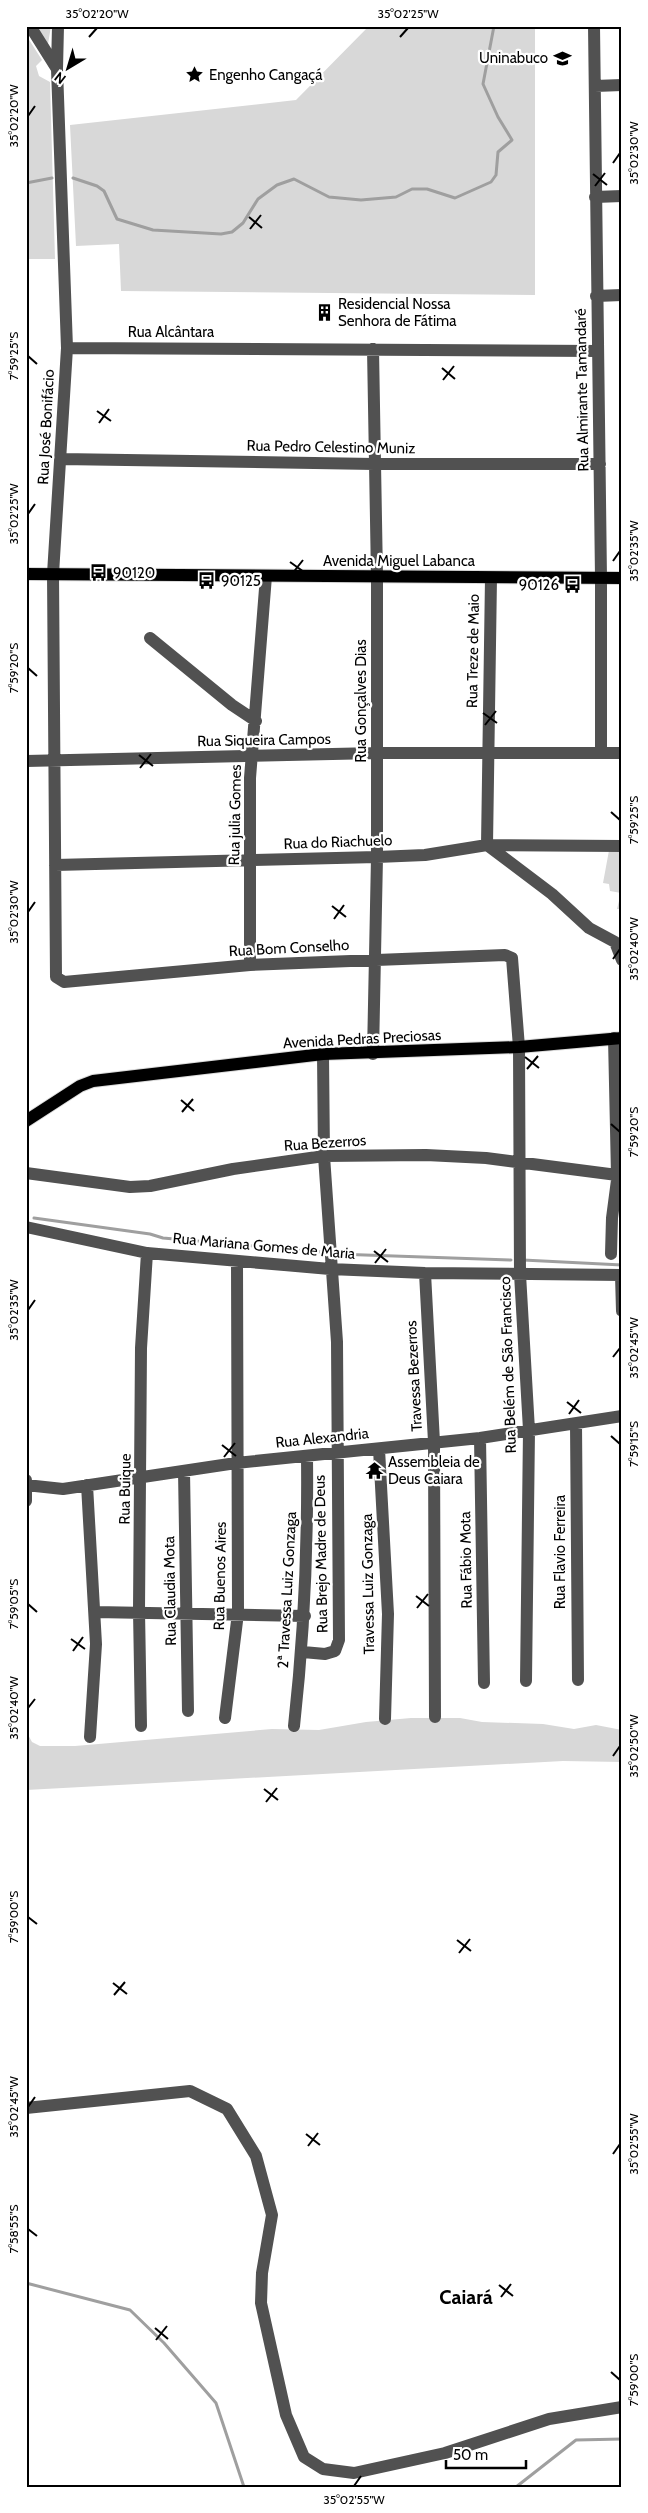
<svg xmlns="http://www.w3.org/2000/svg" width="648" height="2513" viewBox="0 0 648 2513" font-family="Cabin,sans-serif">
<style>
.green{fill:#d8d8d8}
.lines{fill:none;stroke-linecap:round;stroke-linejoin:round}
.stream{stroke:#9f9f9f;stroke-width:3}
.major-casing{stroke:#dbdbdb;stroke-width:14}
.minor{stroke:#515151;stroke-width:12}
.major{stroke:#000;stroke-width:12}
.ticks{fill:none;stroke:#000;stroke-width:2}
.labels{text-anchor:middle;stroke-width:4.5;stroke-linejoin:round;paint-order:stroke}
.poi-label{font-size:15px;fill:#000;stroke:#fff;text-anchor:start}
.street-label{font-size:15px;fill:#000;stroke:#fff}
.district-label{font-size:20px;font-weight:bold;fill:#000;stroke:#fff}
.neatline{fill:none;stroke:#000;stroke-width:2}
.ticks-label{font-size:12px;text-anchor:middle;fill:#000}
</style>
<rect width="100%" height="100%" fill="#fff"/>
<path class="green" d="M35,26h16l-3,18z
M369,26h166v269l-414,-4 -2,-47 -43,2 -6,-121 226,-25z
M26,35l16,25 -6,6 3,10 11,6 5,177h-29z
M610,845l12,1v63h-5l4,-16 -11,-2 -1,-7 -6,-1z
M411,1718h49l22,4 61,2 31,5 22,-4 26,5v32l-59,-1 -537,29v-59l6,11 8,4h35l197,-17 47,1 47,-8z"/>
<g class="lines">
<path class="stream" d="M73,178l24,8 7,5 13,28 36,11 68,4 11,-2 11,-9 15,-24 19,-14 17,-6 35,18 32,3 35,-3 16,-8h15l28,9 36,-16 5,-7 2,-23 14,-12 -14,-23 -15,-33 11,-58
M26,183l26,-5
M34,1218l116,16 13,4 158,14
M336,1254l175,6
M523,1260l99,5
M26,2283l104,27 34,33 52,60 28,84
M516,2487l60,-47 46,-1"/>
<defs>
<path id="major" d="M26,574l596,4
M26,1121l54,-35 13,-5 230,-27 196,-7 103,-9"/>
</defs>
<use href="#major" class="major-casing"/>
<path class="minor" d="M30,26l27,43
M58,26l-1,43 10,279 -14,226 3,403 8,5 186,-17 255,-10 7,3 7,89 1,227 9,156 -3,251
M594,26l7,552v175
M595,86l27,-1
M595,197l27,-1
M596,296l26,-1
M67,348l531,3
M373,349l4,228v280l-4,197
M61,459l313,5h226
M491,578l-4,267 65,49 37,34 26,14 7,18
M150,638l82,67 24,16
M26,761l351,-8h245
M55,865l322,-8 48,-2 62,-10 135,1
M250,965v-187l16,-202
M614,1038l3,137
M26,1173l104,14 20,-1 83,-17 91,-13 102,-1 60,3 131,17v5l5,5
M26,1227l121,26 183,16 95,4 197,2
M611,1254l1,-36 5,-38
M425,1273l9,169 1,275
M621,1275l1,36
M576,1423l2,257
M480,1438l4,245
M379,1449l9,165 -3,105
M184,1471l4,240
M26,1480v21
M26,1485l37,4 173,-26 244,-25 142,-22
M87,1485l9,159 -6,93
M95,1612l210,4
M303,1652l22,2 10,-3 4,-11 -2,-298 -13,-186 -1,-102
M225,1718l13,-105 -1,-352
M141,1726l-2,-115 2,-263 6,-95
M294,1726c10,-90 14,-179 13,-270
M26,2108l164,-17 37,18 29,47 16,59 -10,58 -1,30 25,112 18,42 19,12 31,4 91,-20 104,-34 73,-12"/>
<use href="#major" class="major"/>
</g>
<path class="ticks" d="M89,37l8,-9M400,37l8,-9M28,116l7,-10M613,163l7,-10M593,174l14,11M595,186l10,-13M249,217l13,11M250,229l11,-14M28,356l9,8M442,368l13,11M443,380l11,-14M97,411l14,10M99,423l10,-14M28,514l7,-10M613,561l7,-10M290,562l14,10M292,574l11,-14M28,668l9,8M483,713l14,10M485,725l11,-14M139,755l14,11M140,768l11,-14M611,812l9,8M332,906l14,11M28,912l7,-10M334,919l10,-14M613,959l7,-10M525,1057l14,11M527,1069l11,-13M181,1100l13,11M182,1112l11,-13M611,1124l9,8M374,1251l14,11M375,1263l11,-14M28,1310l7,-10M613,1357l7,-9M567,1402l14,11M569,1414l10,-14M611,1436l9,8M222,1445l14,11M224,1457l11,-14M416,1596l13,10M28,1604l9,8M417,1608l11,-14M71,1639l14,10M73,1651l10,-14M28,1708l7,-9M613,1756l7,-10M264,1789l14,11M266,1802l11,-14M28,1917l9,7M457,1940l14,11M459,1953l11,-14M113,1983l14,11M114,1995l11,-13M28,2107l7,-10M306,2134l14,11M308,2146l10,-13M613,2154l7,-10M28,2229l9,7M499,2285l14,11M501,2297l10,-13M155,2328l13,11M156,2340l11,-14M611,2372l9,8M354,2486l7,-10"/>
<defs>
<symbol id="university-bare" viewBox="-9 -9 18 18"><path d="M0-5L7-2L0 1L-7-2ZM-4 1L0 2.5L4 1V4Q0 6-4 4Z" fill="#000" stroke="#fff" stroke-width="2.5" paint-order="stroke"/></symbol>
<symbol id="sight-bare" viewBox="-9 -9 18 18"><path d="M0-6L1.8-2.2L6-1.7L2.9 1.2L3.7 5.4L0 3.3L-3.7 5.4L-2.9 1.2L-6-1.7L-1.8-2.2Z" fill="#000" stroke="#fff" stroke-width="2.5" paint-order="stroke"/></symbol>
<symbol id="building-bare" viewBox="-9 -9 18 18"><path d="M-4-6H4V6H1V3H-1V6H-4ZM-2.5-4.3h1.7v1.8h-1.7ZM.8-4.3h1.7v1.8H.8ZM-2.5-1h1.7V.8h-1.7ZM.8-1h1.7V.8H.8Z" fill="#000" stroke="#fff" stroke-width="2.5" paint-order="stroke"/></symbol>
<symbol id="bus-bare" viewBox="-9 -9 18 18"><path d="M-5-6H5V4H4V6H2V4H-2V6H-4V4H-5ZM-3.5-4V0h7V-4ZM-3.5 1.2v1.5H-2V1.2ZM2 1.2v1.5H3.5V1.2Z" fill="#000" stroke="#fff" stroke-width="2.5" paint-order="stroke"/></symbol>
<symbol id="temple-bare" viewBox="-9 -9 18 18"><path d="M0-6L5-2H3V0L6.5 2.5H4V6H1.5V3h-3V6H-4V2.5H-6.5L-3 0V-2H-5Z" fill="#000" stroke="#fff" stroke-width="2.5" paint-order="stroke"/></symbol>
</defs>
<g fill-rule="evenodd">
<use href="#university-bare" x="550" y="46" width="25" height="25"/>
<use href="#sight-bare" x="182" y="62" width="25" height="25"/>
<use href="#building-bare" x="312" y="300" width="25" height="25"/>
<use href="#bus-bare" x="86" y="560" width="25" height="25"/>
<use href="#bus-bare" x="194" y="568" width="25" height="25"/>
<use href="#bus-bare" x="560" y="572" width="25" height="25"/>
<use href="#temple-bare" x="362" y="1458" width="25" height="25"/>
</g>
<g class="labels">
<g class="poi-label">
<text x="548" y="63" text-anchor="end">Uninabuco</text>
<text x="209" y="80">Engenho Cangaçá</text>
<text x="338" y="309">Residencial Nossa<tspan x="338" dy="17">Senhora de Fátima</tspan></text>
<text x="113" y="578">90120</text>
<text x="221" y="586">90125</text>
<text x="559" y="590" text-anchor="end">90126</text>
<text x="388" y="1467">Assembleia de<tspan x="388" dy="17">Deus Caiara</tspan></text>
</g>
<g class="street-label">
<text x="171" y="337">Rua Alcântara</text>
<text transform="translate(582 390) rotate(-91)" y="5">Rua Almirante Tamandaré</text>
<text transform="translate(46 427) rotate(-87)" y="5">Rua José Bonifácio</text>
<text transform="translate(331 447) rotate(1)" y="5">Rua Pedro Celestino Muniz</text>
<text x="399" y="566">Avenida Miguel Labanca</text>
<text transform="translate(473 651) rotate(-89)" y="5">Rua Treze de Maio</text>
<text transform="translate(361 701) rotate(-90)" y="5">Rua Gonçalves Dias</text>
<text transform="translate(264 740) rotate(-1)" y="5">Rua Siqueira Campos</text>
<text transform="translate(235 815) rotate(-89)" y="5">Rua julia Gomes</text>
<text transform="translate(338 842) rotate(-2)" y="5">Rua do Riachuelo</text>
<text transform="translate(289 948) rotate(-3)" y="5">Rua Bom Conselho</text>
<text transform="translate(362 1039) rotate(-3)" y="5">Avenida Pedras Preciosas</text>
<text transform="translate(325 1143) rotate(-4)" y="5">Rua Bezerros</text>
<text transform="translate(264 1246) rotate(5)" y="5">Rua Mariana Gomes de Maria</text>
<text transform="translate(508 1365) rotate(-92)" y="5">Rua Belém de São Francisco</text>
<text transform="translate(414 1376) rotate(-93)" y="5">Travessa Bezerros</text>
<text transform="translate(322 1438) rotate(-6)" y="5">Rua Alexandria</text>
<text transform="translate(125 1489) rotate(-89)" y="5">Rua Buique</text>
<text transform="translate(560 1552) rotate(-90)" y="5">Rua Flavio Ferreira</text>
<text transform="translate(321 1554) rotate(-91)" y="5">Rua Brejo Madre de Deus</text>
<text transform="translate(466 1560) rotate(-91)" y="5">Rua Fábio Mota</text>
<text transform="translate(220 1576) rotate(-89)" y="5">Rua Buenos Aires</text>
<text transform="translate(368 1584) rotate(-91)" y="5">Travessa Luiz Gonzaga</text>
<text transform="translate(287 1590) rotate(-87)" y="5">2ª Travessa Luiz Gonzaga</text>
<text transform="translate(170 1591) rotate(-91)" y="5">Rua Claudia Mota</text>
</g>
<g class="district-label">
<text x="466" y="2304">Caiará</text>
</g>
</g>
<rect width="648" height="2513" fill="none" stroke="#ffffff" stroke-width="55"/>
<g transform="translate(68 68) rotate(218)" stroke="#ffffff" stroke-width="4" paint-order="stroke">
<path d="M0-4L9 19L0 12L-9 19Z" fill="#000000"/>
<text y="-8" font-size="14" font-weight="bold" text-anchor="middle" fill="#000000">N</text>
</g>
<path d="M446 2460v8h80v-8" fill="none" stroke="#000000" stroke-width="2.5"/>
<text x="453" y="2460" font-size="15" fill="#000000" stroke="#ffffff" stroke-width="4" paint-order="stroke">50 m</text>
<rect x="28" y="28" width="592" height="2458" class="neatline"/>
<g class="ticks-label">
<text x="97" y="18">35°02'20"W</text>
<text x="408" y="18">35°02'25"W</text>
<text transform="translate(14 116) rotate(-90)" y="4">35°02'20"W</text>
<text transform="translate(634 153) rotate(-90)" y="4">35°02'30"W</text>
<text transform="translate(14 356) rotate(-90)" y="4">7°59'25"S</text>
<text transform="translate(14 514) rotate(-90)" y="4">35°02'25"W</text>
<text transform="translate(634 551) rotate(-90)" y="4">35°02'35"W</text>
<text transform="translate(14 668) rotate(-90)" y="4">7°59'20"S</text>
<text transform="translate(634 820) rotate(-90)" y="4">7°59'25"S</text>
<text transform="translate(14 912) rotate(-90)" y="4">35°02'30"W</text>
<text transform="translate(634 949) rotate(-90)" y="4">35°02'40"W</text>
<text transform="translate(634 1132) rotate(-90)" y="4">7°59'20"S</text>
<text transform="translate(14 1310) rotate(-90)" y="4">35°02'35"W</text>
<text transform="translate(634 1348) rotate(-90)" y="4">35°02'45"W</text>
<text transform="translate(634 1444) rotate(-90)" y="4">7°59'15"S</text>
<text transform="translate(14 1604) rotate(-90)" y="4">7°59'05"S</text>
<text transform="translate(14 1708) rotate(-90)" y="4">35°02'40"W</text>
<text transform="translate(634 1746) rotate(-90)" y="4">35°02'50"W</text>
<text transform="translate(14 1917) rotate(-90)" y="4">7°59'00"S</text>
<text transform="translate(14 2107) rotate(-90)" y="4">35°02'45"W</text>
<text transform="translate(634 2144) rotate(-90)" y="4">35°02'55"W</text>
<text transform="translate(14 2229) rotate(-90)" y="4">7°58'55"S</text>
<text transform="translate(634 2380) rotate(-90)" y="4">7°59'00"S</text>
<text x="354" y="2504">35°02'55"W</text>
</g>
</svg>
